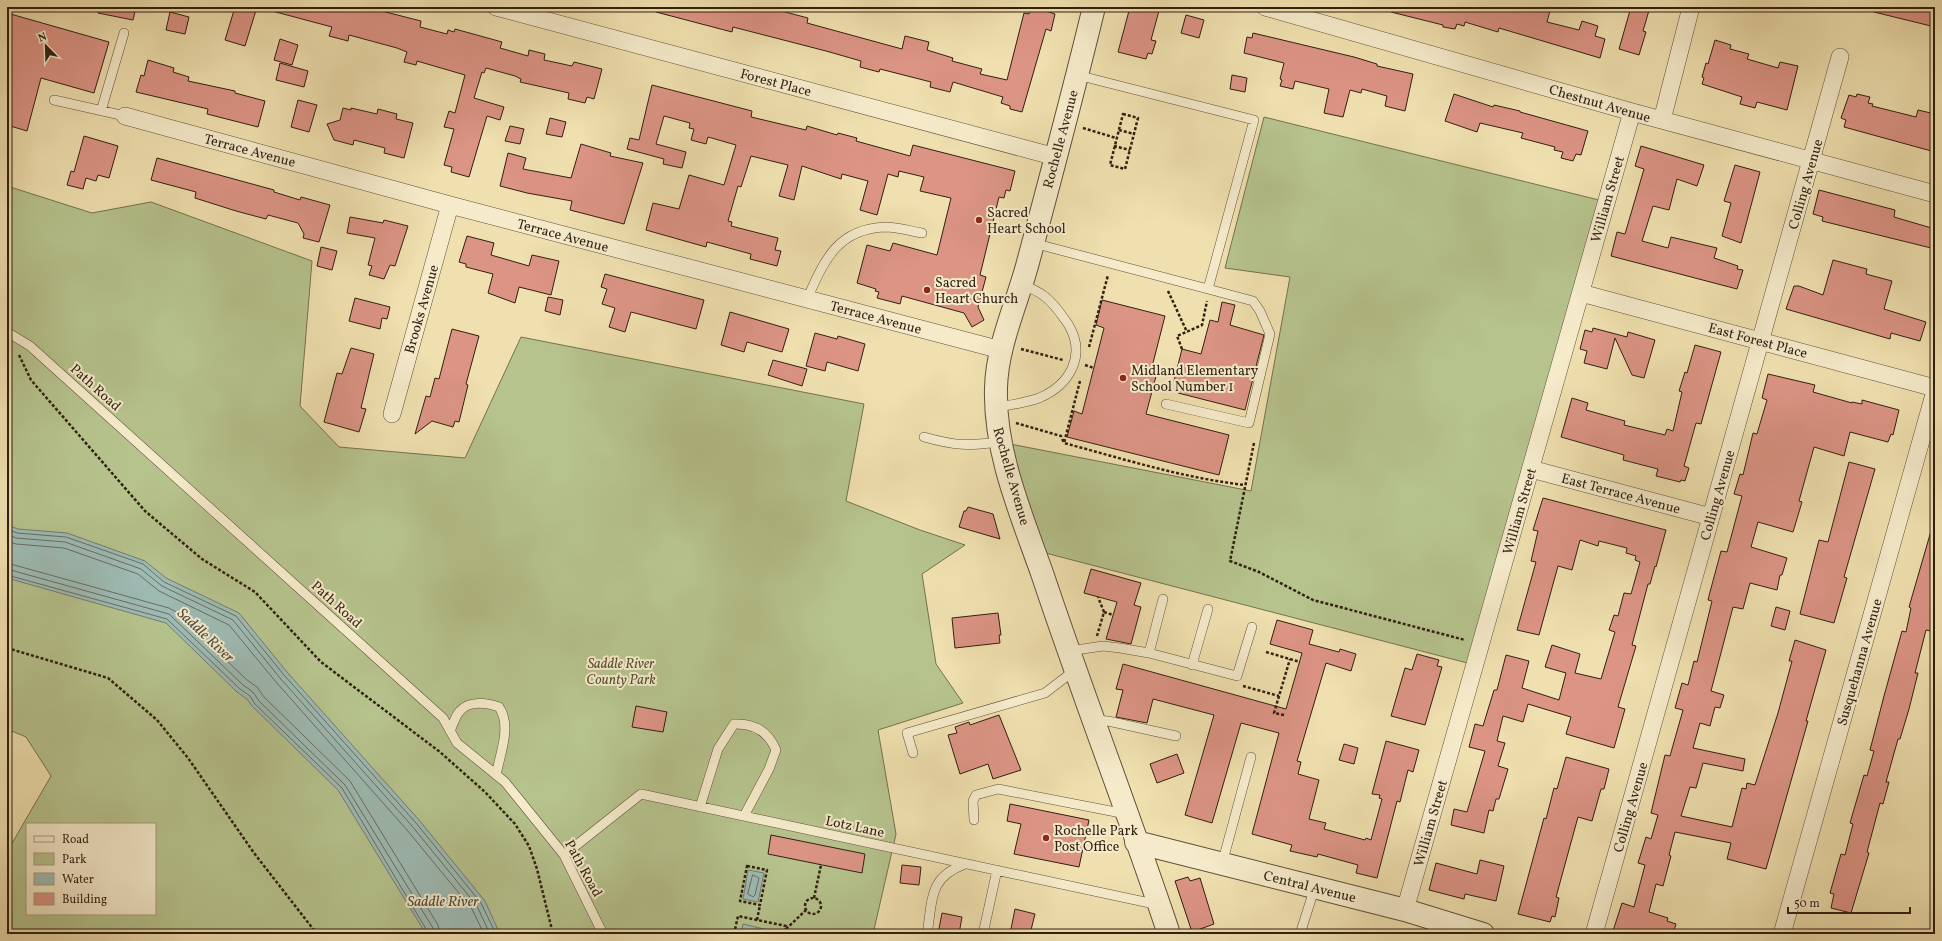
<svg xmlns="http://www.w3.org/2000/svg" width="1942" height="941" viewBox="0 0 1942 941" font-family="Vollkorn,serif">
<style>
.green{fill:#b6c38d;stroke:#74714f;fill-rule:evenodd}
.water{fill:#9ebbb4;stroke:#727d73}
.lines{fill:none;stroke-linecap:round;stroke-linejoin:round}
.shore{stroke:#686d62;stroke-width:1}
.building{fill:#dc9485;stroke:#311f11}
.service-casing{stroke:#614f38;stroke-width:10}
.minor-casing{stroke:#614f38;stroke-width:18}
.tertiary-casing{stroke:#614f38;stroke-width:24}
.path{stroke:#311f11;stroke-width:2.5;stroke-dasharray:3 2;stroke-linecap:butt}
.service{stroke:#f5ebcb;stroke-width:9}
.minor{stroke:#f5ebcb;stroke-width:17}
.tertiary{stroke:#f5ebcb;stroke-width:22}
.poi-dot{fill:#8f2418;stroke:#f5ebcb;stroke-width:1.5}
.labels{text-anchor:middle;stroke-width:4;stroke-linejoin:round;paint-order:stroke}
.street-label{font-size:14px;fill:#311f11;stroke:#f5ebcb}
.poi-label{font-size:14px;fill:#311f11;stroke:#f5ebcb;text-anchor:start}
.park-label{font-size:14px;font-style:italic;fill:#595036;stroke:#f5ebcb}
.water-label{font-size:15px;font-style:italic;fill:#524e42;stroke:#f5ebcb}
</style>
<rect width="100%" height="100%" fill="#f0e0af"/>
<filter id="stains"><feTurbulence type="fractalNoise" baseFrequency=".005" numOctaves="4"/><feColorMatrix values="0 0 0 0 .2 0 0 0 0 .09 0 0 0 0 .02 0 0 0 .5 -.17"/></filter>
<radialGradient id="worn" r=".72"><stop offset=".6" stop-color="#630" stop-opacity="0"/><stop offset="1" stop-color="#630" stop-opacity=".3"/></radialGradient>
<path class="green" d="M1264,117l343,85 -132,463 -441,-115 -34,-108 251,49 39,-214 -65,-9z
M7,186l85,27 59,-11 161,59 -12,145 39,41 126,11 56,-121 343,67 -18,97 74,29 45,15 -43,29 14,90 27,39 -85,27 18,104 -23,100h-866v-82l44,-76 -25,-39 -19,-8zM27,824h128v90h-128z"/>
<path class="water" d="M7,525l11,4 49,4 78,28 21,17 73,35 48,59 132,148 66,81 15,33h-74l-88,-144 -86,-84 -5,-7 -10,-7 -71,-69 -159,-45z
M748,870l16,3 -6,29 -15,-3z
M743,924l37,9v1h-39z"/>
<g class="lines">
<path class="shore" d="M7,529l10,4 49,4 77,27 21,18 72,34 48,59 132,148 65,80 15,31
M7,534l9,4 49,4 76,27 21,17 71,34 47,58 132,148 65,80 13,28
M7,541l9,3 48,4 74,26 21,17 70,34 47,57 131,148 65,79 12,25
M7,563l162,45 7,4 71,68 10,7 7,10 86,84 88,144 2,9
M7,569l162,45 74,71 10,7 6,9 86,84 88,143 1,6
M7,575l160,44 73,70 10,7 5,8 87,84 87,146
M753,875l6,3 -4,17 -2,2 -5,-3z"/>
</g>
<path class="building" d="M98,7h38l-3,13 -35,-7z
M235,7h22l-12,39 -20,-6z
M273,7h93l55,14 -1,6 27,7 1,-4 6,2 1,-3 47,13 -2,6 28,8 1,-6 16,4 -1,6 28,6 2,-4 28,7 -8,30 -7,-2 -2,6 -17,-4 1,-6 -49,-11 1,-3 -6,-3 -29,-8 -2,5 -2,-1 -8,26 30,9 -4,13 -13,-4 -18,61 -18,-5 1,-5 -8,-2 10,-36 -10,-2 5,-16 6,2 10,-38 -48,-14 -1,4 -12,-3 3,-10 -10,-4 -48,-13 -1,6 -19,-5 3,-9 -60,-16z
M657,7h129l-1,5 23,6 -1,5 95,26 3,-13 24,6 -2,8 26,8 -1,3 30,8 -2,5 27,6 17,-67 5,1 1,-7h10l10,3 -1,2 6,2 -4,17 -5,-2 -24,83 -12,-3v-3l-9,-3 2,-6 -50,-15 -3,10 -20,-5 1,-5 -51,-13 -1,3 -19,-5 1,-6 -35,-10 -93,-24 -1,5 -76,-20z
M1130,7h30l-9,33 5,1 -4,13 -4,-1 -2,6 -28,-7z
M1391,7h160l-4,15 32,8 3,-9 16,5 -3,10 10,3 -5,19 -101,-30 -1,4 -33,-10 -1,4 -7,-2 -2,5 -12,-2v-2l-52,-13z
M1631,7h19l-7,24 3,1 -7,23 -20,-6z
M1874,7h61v20l-61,-15z
M170,12l19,5 -4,17 -19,-4z
M7,13l102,29 -15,51 -53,-15 -14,53 -20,-6z
M1186,15l18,5 -5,18 -18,-5z
M1253,33l101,24 23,7v2l36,8 -8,37 -20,-5 2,-10 -25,-7 -1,4 -11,-3 -7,27 -19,-4 5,-24 -34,-8 -2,8 -13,-3 2,-6 -2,-1 4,-16 -40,-10 3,-16 5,1z
M280,39l18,6 -6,20 -18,-5z
M1715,40l16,5 -1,4 19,5 -2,5 31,9 2,-6 18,4 -11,44 -30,-8 -2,6 -15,-4 2,-7 -40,-13 2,-6 -2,-1 4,-14 2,1z
M148,60l26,8 -1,4 16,5 -1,4 47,10v2l30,8 -7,26 -51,-13 1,-5 -72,-17 5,-17 3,1z
M280,63l28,8 -4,16 -28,-7z
M1232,75l15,3 -2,14 -15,-3z
M652,85l100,26 -1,6 55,13 1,-4 30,9 1,-2 19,5 -1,3 54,15 3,-11 102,26 -5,20 -4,-1 -2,8 -5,-1 -19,78 6,2 -8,30 6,13 -12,7 -8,-14 -62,-17 -2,8 -23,-6 2,-6 -4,-1 1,-2 -19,-6 10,-38 23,6 3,-8 44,12 14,-57 -31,-7 4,-14 -25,-6 -1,6 -10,-3 -11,41 -17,-5 8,-29 -26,-7 -1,5 -39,-13 -8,34 -15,-4 9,-31 -37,-9 -10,31 -3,-1 -10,35 4,1 -1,4 47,12 -3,12 6,1 -4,15 -27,-7 1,-5 -44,-12 -1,5 -60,-17 7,-27 26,6 10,-34 35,10 12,-40 -28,-8 -2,7 -15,-4 3,-11 -5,-1 1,-5 -26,-7 -8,28 30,8 -4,16 -19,-4 1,-5 -37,-10 3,-11 9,2z
M1454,94l39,13 1,-2 26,6v1l68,19 -7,24 -5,-1 -3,7 -12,-3 2,-6 -9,-2 1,-3 -34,-9 2,-5 -43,-10 -3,9 -32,-11z
M1857,94l13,3 -2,6 5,1 -1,2 44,11 2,-7 17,4v38l-91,-25 2,-7 -5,-2 8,-23 7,2z
M298,100l19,5 -8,27 -18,-5z
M343,108l8,2v-2l26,6 1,-5 19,5 -1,5 17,4 -9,35 -20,-5 1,-5 -31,-8 -1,5 -19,-5 -7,-16 13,-4z
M550,118l16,4 -4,15 -16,-3z
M510,126l14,3 -4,15 -15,-3z
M84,136l34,10 -9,32 -11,-3 -2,6 -10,-3 -3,11 -16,-4 4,-14 3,1z
M581,144l30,9 -1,3 33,7 -19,61 -54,-14 2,-9 -45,-8 -27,-7 8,-33 18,5 -3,11 48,9z
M1641,146l63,19 -7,21 -20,-7 -8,31 -16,-4 -11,35 26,7 3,-11 46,11 -3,10 24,8 -1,3 6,1 -6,19 -126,-33 6,-24 8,2 19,-65 -9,-3z
M157,158l117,32v2l26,8 1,-3 29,8 -11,37 -16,-4 1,-4 -6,-11 -30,-8 -2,4 -30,-8 -41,-13 1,-6 -45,-12z
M1735,165l25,7 -19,71 -19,-7 9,-33 -7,-2z
M1819,190l76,20 -1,7 41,12v20l-113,-28 1,-4 -10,-3z
M350,217l33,6 1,-3 24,6 -13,40 -5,-1 -6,14 -15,-4 3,-9 -4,-1 7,-27 -28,-5z
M467,236l27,7 -3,12 38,11 3,-11 27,6 -8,34 -32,-8 -4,16 -27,-10 5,-19 -27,-7v-3l-7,-2z
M321,247l16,4 -5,19 -15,-4z
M1833,260l34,9 -1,5 26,7 -8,28 42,13 -6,19 -29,-8 -1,6 -104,-30 8,-23h5l24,9z
M605,274l99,26 -8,29 -65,-17 -6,20 -16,-5 6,-19 -13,-4 5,-15 -6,-2z
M548,297l15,3 -3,15 -15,-4z
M355,298l35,9 -3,12 -5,-1 -2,11 -31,-8z
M1102,300l63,16 -12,47 6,2 -13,49 83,21 -10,40 -152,-38 7,-26 8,3 22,-86 -8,-3z
M1222,302l13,3 -5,20 34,10 -19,75 -67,-17 2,-10 -6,-2 8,-32 19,5 9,-34 8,2z
M730,312l59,17 -7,23 -35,-10 -3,10 -23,-7z
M1593,328l34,9 1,-5 27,8 -11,38 -12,-3 -17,-37 -8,31 -23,-6 3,-12 -7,-2 5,-19 7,2z
M452,329l27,7 -13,48 2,1 -9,37 -4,-1 -2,6 -21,-6 -17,13 11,-38 4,1 5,-19 4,1z
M815,333l22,6 1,-3 27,8 -7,27 -31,-9 -2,9 -19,-5z
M1695,345l26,7 -20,72 -5,-1 -12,43 5,2 -4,13 -4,-1 -1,2 -24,-6 2,-7 -35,-9 1,-5 -63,-18 11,-39 16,5 -2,7 39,11 -1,4 41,10 2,-6 6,2 9,-39 -3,-1 6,-19 2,1z
M351,348l23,6 -13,54 5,1 -7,23 -35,-10 13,-49 5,1z
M773,360l34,9 -5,17 -34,-11z
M1768,374l47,11 -2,7 39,11v-1l10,2v-4l37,10 -6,25 -2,-1 -3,8 -38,-10 -6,24 -30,-9 -15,54 3,1 -9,30 -35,-10 -7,25 36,11 -5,17h-2l-3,15 -27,-7 -7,26 -10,-2 -22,84 13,4 -4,13 -5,-1 -5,19 -10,-3 -7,25 52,11 -2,12 -40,-8 -7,25 -6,-1 -9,29 51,11 10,-39 4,1 1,-6 8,2 23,-72 14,-52h-3l6,-21 31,10 -20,71h2l-42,148 -39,-10 4,-16 -56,-11 -6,23 2,1 -8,30 -7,-2 -7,28 19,6 -1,3 9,3 -3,10h-61l10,-31 12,4 11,-42 -7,-2 8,-26 5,2 7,-24 -7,-2 14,-58 5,1 13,-46 -8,-2 7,-25 6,2 6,-24 3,1 15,-61 -4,-1 2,-8 11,-41 6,1 15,-56 -8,-2 6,-20 3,1 10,-42 4,1 10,-34 -5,-2z
M1849,462l26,7 -31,108 3,1 -13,45 -34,-9 19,-74 9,2z
M1543,498l123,32 -10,37 -1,-1 -5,18h-2l-16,61 4,1 -18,61 7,2 -11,39 -48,-14 5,-17 -43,-13 -5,18 -20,-6 -6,25 8,2 -7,23 10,3 -9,30h-3l-3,12 -4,-1 -5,23 -33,-8 3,-16 13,3 18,-61 -16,-4 6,-23 8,2 11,-36h3l9,-35 23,6 -7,27 37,12 7,-27 -21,-6 7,-22 28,9 -5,19 26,6 14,-47 -6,-2 5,-15 4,1 6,-23 7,1 9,-32 -5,-2 1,-4 -10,-3 1,-5 -28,-7 -1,5 -18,-6 -8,30 -14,-4 -19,69 -22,-5 19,-68 -5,-1 7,-30 -5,-1z
M968,507l25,7 7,25 -41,-12 5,-16h2z
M1931,531l4,1v100l-9,-2 -11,43h3l-9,36 -9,30h-2l-12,43h3l-6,22 -3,-1 -13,49 2,1 -18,60 -20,-5 3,-14 -4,-1 11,-39 4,1 8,-31 -3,-1 14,-48 3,1 7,-25 -4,-1 14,-54 18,-65 4,1 5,-24 -2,-1z
M1091,569l50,14 -7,22 7,2 -10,37 -25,-5 11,-37 -33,-9z
M1776,607l14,4 -5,19 -14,-4z
M998,613l3,22h-2l1,8 -45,5 -3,-30z
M1277,620l36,10 -4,14 30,8 1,-3 16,5 -5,17 -25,-8 -29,98 4,1 -3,12 21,6 -10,39 17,4 -2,6 41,11 1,-2 5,2 11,-41 -3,-1 1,-3 -8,-1 14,-53 33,9 -6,22 -5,-2 -8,32 -3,-1 -20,77 -21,-5 2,-8 -40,-11 -1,3 -27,-6 2,-6 -40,-11 27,-101 -38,-10 -29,100 -27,-8 29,-100 -61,-16 -6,24 -31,-6 7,-27 -7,-1 7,-25 163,45 16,-56 -32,-9z
M1417,654l22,6 -2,6 5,1 -17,58 -34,-9 14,-48 7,2z
M636,706l31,6 -4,20 -31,-5z
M999,715l22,55 -28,9 -5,-15 -28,10 -12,-39 9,-2 -2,-6 14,-5 1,3z
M1344,744l14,4 -4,16 -15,-4z
M1177,754l7,19 -27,10 -7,-19z
M1566,757l43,12 -5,20h-3l-9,32 -14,-4 -22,80 3,1 -4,19 -3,-1 -2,6 -32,-8 26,-96 2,1 8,-31 3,1z
M1010,804l79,16 -10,47 -65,-13 7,-30 -14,-3z
M771,835l94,19 -3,19 -94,-19z
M1480,860l24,6 -8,35 -31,-7 -1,5 -35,-9 7,-27 41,11z
M902,865l19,2 -2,18 -19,-2z
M1188,877l2,4 10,-3 14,46 -22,8 -17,-51z
M1015,909l20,5 -5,20h-20z
M942,913l20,4 -3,17h-21z"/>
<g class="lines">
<defs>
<path id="service" d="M54,100l71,16
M101,111l23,-78
M1033,243l175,46 46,-169 -177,-45
M807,299c17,-38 30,-70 78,-72 12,0 26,4 37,6
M7,332l23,14 413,372 14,25 48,39 59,73 39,79
M1166,404l83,19 21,-89 -10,-23 -7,-10 -45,-12
M997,407c14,-2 28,-4 42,-9 31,-13 48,-43 29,-74 -7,-10 -14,-21 -24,-28 -6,-5 -15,-8 -22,-12
M924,437c32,9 43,9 76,5
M1069,651l34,-5 17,2 29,5 88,23 15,-49
M1149,653l14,-54
M1192,665l16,-56
M1094,720l14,1 68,15
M450,731c3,-6 5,-15 10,-20 9,-11 27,-8 39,-4 13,19 1,47 -3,68
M913,753l-6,-20 138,-40 30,-23
M700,807l18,-58 16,-25c19,-1 34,7 42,26l-7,19 -25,47
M974,820l-1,-19 3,-6 22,-6 128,25
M564,855l77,-61 518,111
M1222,864l29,-107
M927,934c6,-35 1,-56 38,-70
M983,934l14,-64
M1300,934l15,-47"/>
<path id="minor" d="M496,7l560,150
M1265,7l367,105 303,82
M125,116l325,89 551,145
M1662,120l29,-113
M1581,293l354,95
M392,414l58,-209
M1531,469l180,48
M1405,910l227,-798
M1594,934l246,-877
M1782,934l153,-543"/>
<path id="tertiary" d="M1094,7c-21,87 -44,173 -67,259 -11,40 -30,80 -31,122 -2,65 26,128 47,188 40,120 86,238 126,358
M1136,842l269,68 78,24"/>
</defs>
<use href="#service" class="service-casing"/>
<use href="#minor" class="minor-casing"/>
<use href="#tertiary" class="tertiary-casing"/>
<path class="path" d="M1123,114l15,4 -13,51 -15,-4z
M1083,128l33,10
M1119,130l15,4
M1114,146l16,4
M1168,291l19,41
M1089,347l19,-72
M1021,349l42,11
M1182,349l-5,-13 25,-11 5,-24
M19,355l12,25 114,131 57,48 53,33 66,70 119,90 45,40 30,32 14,22 8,23 16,65
M1085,365l9,3
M1080,381l-16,62c60,16 119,35 181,42
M1016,423l45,13 3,7
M1254,443l-24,118 29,11 54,28 152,40
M1104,612l9,3
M1097,636l7,-24 -6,-15
M7,648l101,30 49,42 31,38 66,95 63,81
M1266,652l34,10
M1243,686l36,10
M1284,715l-10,-2 16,-54
M747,866l20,4 -7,35 -20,-4z
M805 906a8 8 0 1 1 16 0a8 8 0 1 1-16 0Z
M814,898l7,-33
M757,920l3,-15
M786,929l20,-19
M734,934l4,-18 48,10 -1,8"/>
<use href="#service" class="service"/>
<use href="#minor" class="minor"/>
<use href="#tertiary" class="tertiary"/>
</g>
<g class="poi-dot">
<circle cx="979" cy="220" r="4"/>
<circle cx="927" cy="290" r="4"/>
<circle cx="1123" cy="378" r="4"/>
<circle cx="1046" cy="838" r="4"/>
</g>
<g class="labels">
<g class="street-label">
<text transform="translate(776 82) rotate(15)" y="5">Forest Place</text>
<text transform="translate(1600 103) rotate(16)" y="5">Chestnut Avenue</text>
<text transform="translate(1060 139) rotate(-75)" y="5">Rochelle Avenue</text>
<text transform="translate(250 150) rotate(15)" y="5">Terrace Avenue</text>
<text transform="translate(1805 184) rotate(-74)" y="5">Colling Avenue</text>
<text transform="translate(1607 199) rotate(-74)" y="5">William Street</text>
<text transform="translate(563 235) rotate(15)" y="5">Terrace Avenue</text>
<text transform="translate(421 309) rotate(-74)" y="5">Brooks Avenue</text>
<text transform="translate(876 317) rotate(15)" y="5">Terrace Avenue</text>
<text transform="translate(1758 340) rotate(15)" y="5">East Forest Place</text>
<text transform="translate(96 387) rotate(42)" y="5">Path Road</text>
<text transform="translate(1012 476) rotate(74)" y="5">Rochelle Avenue</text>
<text transform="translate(1621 493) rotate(15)" y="5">East Terrace Avenue</text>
<text transform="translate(1717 495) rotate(-74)" y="5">Colling Avenue</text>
<text transform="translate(1519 511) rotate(-74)" y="5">William Street</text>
<text transform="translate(337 604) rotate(42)" y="5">Path Road</text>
<text transform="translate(1859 662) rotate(-74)" y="5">Susquehanna Avenue</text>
<text transform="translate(1630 807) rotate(-74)" y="5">Colling Avenue</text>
<text transform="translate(1430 823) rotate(-74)" y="5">William Street</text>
<text transform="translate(855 826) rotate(12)" y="5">Lotz Lane</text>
<text transform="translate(584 868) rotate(61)" y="5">Path Road</text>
<text transform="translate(1310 886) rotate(14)" y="5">Central Avenue</text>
</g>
<g class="poi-label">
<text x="987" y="217">Sacred<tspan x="987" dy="16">Heart School</tspan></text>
<text x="935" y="287">Sacred<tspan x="935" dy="16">Heart Church</tspan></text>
<text x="1131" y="375">Midland Elementary<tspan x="1131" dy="16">School Number 1</tspan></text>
<text x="1054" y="835">Rochelle Park<tspan x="1054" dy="16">Post Office</tspan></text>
</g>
<g class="park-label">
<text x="621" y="668">Saddle River<tspan x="621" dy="16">County Park</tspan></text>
</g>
<g class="water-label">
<text transform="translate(206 635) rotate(43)" y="5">Saddle River</text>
<text x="443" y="906">Saddle River</text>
</g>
</g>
<rect width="1942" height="941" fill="none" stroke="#f0e0af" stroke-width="24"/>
<rect x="8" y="8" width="1926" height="925" fill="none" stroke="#311f11" stroke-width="2"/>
<rect x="12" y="12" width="1918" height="917" fill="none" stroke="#311f11"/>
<rect x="26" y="823" width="130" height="92" fill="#f5ebcb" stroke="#a79981"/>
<rect x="34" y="836" width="20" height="6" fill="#f5ebcb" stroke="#a79981"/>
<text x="62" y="843" font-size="12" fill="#311f11">Road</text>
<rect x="34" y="853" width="20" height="12" fill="#b6c38d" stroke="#a79981"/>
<text x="62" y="863" font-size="12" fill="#311f11">Park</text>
<rect x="34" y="873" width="20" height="12" fill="#9ebbb4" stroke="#a79981"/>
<text x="62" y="883" font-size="12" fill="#311f11">Water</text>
<rect x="34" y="893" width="20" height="12" fill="#dc9485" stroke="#a79981"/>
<text x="62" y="903" font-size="12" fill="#311f11">Building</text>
<g transform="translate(46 46) rotate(337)" stroke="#f5ebcb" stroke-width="3" paint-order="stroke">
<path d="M0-3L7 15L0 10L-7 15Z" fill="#311f11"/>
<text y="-6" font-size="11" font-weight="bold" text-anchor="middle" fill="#311f11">N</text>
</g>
<path d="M1788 907v6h122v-6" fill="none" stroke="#311f11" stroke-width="2"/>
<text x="1794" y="907" font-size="12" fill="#311f11" stroke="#f5ebcb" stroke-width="3" paint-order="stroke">50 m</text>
<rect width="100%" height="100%" filter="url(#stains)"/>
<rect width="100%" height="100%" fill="url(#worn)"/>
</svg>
